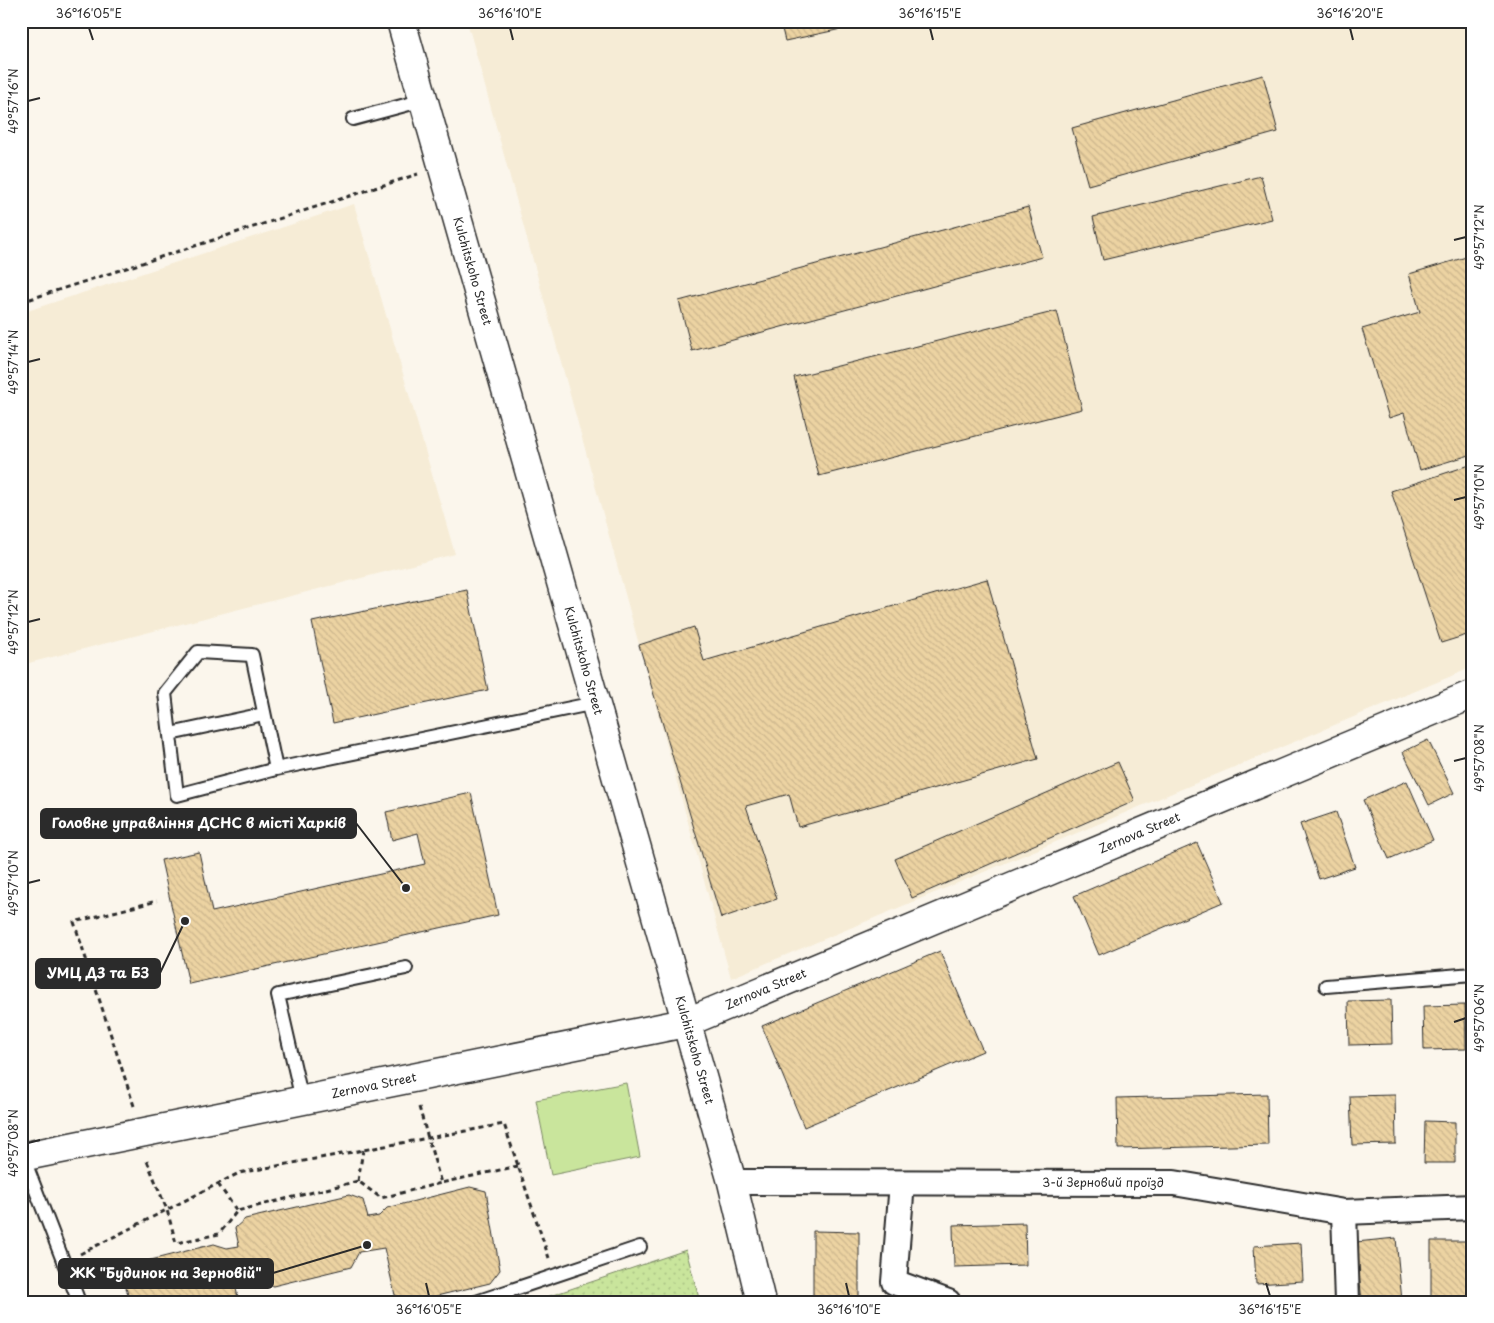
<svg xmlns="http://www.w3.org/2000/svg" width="1494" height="1323" viewBox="0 0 1494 1323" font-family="'Playpen Sans',sans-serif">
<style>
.built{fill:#f6ecd6}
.grass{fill:url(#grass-dots);stroke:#7a8864}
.park{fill:#c9e59c;stroke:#7a8864}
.building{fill:url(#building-back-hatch);stroke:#2b2b2b}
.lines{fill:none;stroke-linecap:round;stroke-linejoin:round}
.service-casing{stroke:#2b2b2b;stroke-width:16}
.minor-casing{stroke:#2b2b2b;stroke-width:28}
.tertiary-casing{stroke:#2b2b2b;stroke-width:31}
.path{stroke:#2b2b2b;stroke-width:3;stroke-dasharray:5 4;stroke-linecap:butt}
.service{stroke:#fff;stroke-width:12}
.minor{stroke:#fff;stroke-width:24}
.tertiary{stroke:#fff;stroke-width:28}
.ticks{fill:none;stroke:#2b2b2b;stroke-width:2}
.labels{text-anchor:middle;stroke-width:4.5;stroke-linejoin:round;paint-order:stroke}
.street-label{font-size:12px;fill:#2b2b2b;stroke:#fff}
.leader{fill:none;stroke:#2b2b2b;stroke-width:2}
.callout-dot{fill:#2b2b2b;stroke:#fff;stroke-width:2}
.callout{fill:#2b2b2b;stroke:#2b2b2b;stroke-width:2}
.callout-label{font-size:14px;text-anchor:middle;font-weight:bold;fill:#fff}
.neatline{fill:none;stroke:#2b2b2b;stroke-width:2}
.ticks-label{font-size:12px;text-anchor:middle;fill:#2b2b2b}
</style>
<defs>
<pattern id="grass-dots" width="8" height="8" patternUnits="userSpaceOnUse" patternTransform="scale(1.25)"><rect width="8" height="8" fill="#c9e59c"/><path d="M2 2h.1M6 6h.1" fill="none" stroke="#adc587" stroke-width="1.8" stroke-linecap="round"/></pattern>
<pattern id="building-back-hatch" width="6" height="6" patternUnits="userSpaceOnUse" patternTransform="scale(1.25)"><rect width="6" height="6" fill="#ecd3a2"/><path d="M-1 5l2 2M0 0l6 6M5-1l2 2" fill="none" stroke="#cbb58c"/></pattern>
</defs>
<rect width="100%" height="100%" fill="#fbf6ec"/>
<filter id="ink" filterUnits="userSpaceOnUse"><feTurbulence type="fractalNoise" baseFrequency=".02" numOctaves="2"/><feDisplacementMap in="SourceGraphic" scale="10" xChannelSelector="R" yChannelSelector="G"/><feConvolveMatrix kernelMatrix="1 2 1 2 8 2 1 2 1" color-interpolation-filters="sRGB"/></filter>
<g filter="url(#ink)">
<path class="built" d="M467,21h1006v646l-742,311z
M354,204l101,350 -434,111v-352z"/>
<path class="grass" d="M686,1250l14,52h-168z"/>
<path class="park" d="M626,1083l14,74 -89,18 -15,-75z"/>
<path class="building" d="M780,21h99l-94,20z
M1263,75l15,57 -190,53 -16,-57z
M1261,176l11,43 -169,41 -10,-43z
M1028,207l14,50 -350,94 -13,-50z
M1473,255v199l-53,16 -16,-57 -15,5 -27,-89 58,-17 -11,-38z
M1057,311l25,98 -263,67 -25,-99z
M1473,464v169l-32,10 -50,-152z
M987,579l51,180 -240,68 -9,-33 -43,12 31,93 -56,19 -82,-273 55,-18 10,34z
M467,590l21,100 -155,33 -21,-101z
M1428,740l26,53 -25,12 -26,-53z
M1118,762l17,39 -223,97 -17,-39z
M1407,781l26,59 -44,19 -26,-59z
M471,793l27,122 -309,69 -28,-124 38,-8 13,60 213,-48 -7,-31 -26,7 -6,-28z
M1336,812l19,55 -36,12 -19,-55z
M1197,843l26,59 -124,53 -25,-59z
M940,951l43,100 -179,76 -42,-101z
M1391,1000l1,44 -43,1 -1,-44z
M1465,1005l1,44 -42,1 -1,-44z
M1267,1094l1,51 -150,4 -1,-51z
M1395,1095l1,49 -44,1 -2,-49z
M1425,1121l30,1v41h-31z
M470,1187l16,4 14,79 -10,13 -78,19 -17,-7 -11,-47 -25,4 -8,15 -78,19 -15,-13 -24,7 5,22h-109l-7,-25 8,-12 83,-21 13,4 12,-2 -4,-18 10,-9 104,-24 14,5 5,18 11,-2 8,-8z
M1025,1223l1,42 -72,2 -1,-42z
M813,1231l46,1v70h-46z
M1396,1238l6,63 -40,1 -6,-60z
M1431,1241h42v61h-42z
M1301,1243l2,38 -47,3 -2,-38z"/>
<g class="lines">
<defs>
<path id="service" d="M353,119l71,-19
M170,734l94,-20
M276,769l-99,26 -12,-102 33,-41 54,3 24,114 319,-66
M1326,986l147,-12
M302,1100l-24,-105 128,-27
M23,1157l56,145
M476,1302l164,-55"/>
<g id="minor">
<path id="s1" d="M732,1182l442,1 170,29 129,-5"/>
<path d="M902,1183l-8,99 54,20"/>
<path d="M1344,1212l3,90"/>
</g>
<g id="tertiary">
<path id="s2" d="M401,21l331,1161 29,120"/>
<path id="s3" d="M21,1157l664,-134 788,-329"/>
</g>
</defs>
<use href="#service" class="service-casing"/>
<use href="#minor" class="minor-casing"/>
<use href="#tertiary" class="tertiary-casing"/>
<path class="path" d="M21,302l397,-128
M134,1106l-60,-184 83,-21
M419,1107l22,76 77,-17
M147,1161l20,49 9,33 43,-9 18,-23 121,-30 23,17 60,-15
M358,1181l5,-31
M218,1184l19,27
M80,1254l159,-81 265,-49 45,134"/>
<use href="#service" class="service"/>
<use href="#minor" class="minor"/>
<use href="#tertiary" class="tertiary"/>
</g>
</g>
<path class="ticks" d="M89,28l4,12M510,28l3,12M930,28l3,12M1350,28l3,12M28,101l12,-3M1454,240l12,-3M28,362l12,-3M1454,500l12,-3M28,622l12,-3M1454,761l12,-3M28,883l12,-3M1454,1022l12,-4M28,1143l12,-3M426,1283l3,13M846,1283l3,13M1266,1283l4,13"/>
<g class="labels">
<g class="street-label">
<text dy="4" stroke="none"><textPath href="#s2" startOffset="260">Kulchitskoho Street</textPath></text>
<text dy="4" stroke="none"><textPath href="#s2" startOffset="665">Kulchitskoho Street</textPath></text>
<text dy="4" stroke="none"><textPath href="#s3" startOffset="1170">Zernova Street</textPath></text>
<text dy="4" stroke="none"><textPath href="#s3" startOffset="765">Zernova Street</textPath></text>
<text dy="4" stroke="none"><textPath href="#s2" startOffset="1070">Kulchitskoho Street</textPath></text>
<text dy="4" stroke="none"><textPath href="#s3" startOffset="360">Zernova Street</textPath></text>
<text dy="4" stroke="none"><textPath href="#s1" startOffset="371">3-й Зерновий проїзд</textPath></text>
</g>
</g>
<path class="leader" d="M406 888L356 823M185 921L160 973M367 1245L273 1273"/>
<g class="callout-dot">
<circle cx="406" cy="888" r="5"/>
<circle cx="185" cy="921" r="5"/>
<circle cx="367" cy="1245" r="5"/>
</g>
<g class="callout">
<rect x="41" y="809" width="315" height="29" rx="5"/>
<rect x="36" y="959" width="124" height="29" rx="5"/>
<rect x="59" y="1259" width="214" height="29" rx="5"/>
</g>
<g class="callout-label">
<text x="199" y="828">Головне управління ДСНС в місті Харків</text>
<text x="98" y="978">УМЦ ДЗ та БЗ</text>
<text x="166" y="1278">ЖК "Будинок на Зерновій"</text>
</g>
<rect width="1494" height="1323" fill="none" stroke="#fff" stroke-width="55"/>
<rect x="28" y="28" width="1438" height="1268" class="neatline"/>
<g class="ticks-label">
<text x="89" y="18">36°16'05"E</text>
<text x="510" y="18">36°16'10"E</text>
<text x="930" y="18">36°16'15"E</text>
<text x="1350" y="18">36°16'20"E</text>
<text transform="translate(14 101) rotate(-90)" y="4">49°57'16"N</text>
<text transform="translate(1480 237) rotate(-90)" y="4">49°57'12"N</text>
<text transform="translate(14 362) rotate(-90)" y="4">49°57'14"N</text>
<text transform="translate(1480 497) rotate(-90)" y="4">49°57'10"N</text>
<text transform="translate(14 622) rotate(-90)" y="4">49°57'12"N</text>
<text transform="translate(1480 758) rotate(-90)" y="4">49°57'08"N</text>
<text transform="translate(14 883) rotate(-90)" y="4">49°57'10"N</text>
<text transform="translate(1480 1018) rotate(-90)" y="4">49°57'06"N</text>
<text transform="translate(14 1143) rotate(-90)" y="4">49°57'08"N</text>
<text x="429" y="1314">36°16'05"E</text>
<text x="849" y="1314">36°16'10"E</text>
<text x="1270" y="1314">36°16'15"E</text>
</g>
</svg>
